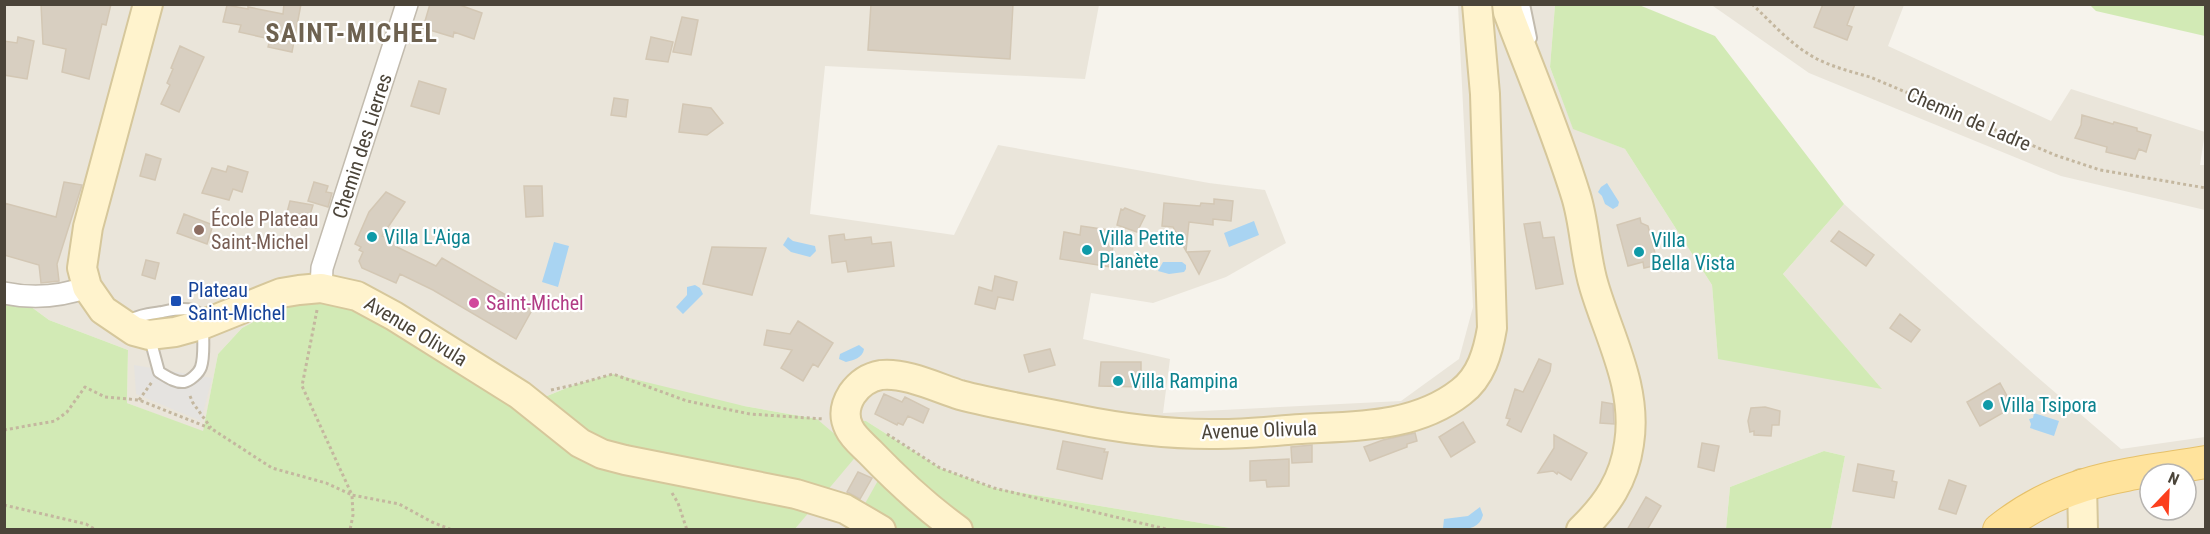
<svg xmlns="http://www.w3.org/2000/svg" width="2210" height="534" viewBox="0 0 2210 534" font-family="'Roboto Condensed',sans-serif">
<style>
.residential{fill:#eae5da;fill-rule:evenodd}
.green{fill:#d2eab5}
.parking{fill:#e5e3e0}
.water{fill:#a9d4f2}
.building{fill:#d8cfc1;stroke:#d3c7b4;stroke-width:1.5}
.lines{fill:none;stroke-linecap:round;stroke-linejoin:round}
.lane-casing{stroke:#c2bbae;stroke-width:14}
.street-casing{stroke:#c2bbae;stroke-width:24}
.secondary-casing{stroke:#d6c79b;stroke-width:32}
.primary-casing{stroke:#e6c16a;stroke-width:34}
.path{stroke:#c4b79f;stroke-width:3;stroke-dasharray:3 3;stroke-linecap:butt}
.lane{stroke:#fff;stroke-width:10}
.street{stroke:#fff;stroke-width:21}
.secondary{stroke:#fff3cd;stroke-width:28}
.primary{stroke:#ffe39c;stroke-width:32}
.education-dot{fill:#8d6e63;stroke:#fff;stroke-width:2}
.culture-dot{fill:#0f9aa8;stroke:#fff;stroke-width:2}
.transit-dot{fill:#1a4fb4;stroke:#fff;stroke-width:2}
.hotel-dot{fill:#d1479c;stroke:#fff;stroke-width:2}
.labels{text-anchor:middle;stroke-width:4.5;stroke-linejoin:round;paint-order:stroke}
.street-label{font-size:20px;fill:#4b4439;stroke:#fff}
.education-label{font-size:20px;fill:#785e54;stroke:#fff;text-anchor:start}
.culture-label{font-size:20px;fill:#0d838f;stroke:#fff;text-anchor:start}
.transit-label{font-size:20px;fill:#164399;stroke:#fff;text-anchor:start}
.hotel-label{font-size:20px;fill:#b23c85;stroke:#fff;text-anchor:start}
.district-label{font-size:26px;font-weight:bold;letter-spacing:1.5px;fill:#6e6250;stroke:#fff}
</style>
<rect width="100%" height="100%" fill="#f6f3ec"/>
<path class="residential" d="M1714,4l190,1 -16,41 163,75 20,-32 134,43 -5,33h5v45l-144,-34 -252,-103 -96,-67z
M4,5h1095l-14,74 -260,-13 -15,148 144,21 44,-90 211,38 56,7 21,53 -60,34 -73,26 -62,-10 -8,46 87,20 -7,54 238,-12 58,-42 14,-52 -15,-302h97l-5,62 23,61 52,21 87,136 6,73 163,30 -98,-114 61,-70 192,172 85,73 84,-12v92h-374l14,-73 -21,-5 -94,36 -4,42h-490l-242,-41 -54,-20 -74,-47 19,47 -4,61h-86l22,-27v-83l-73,-13 -170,-21 -54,22 -198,-104 -27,2 -27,9 -26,14 -24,26 -15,78 -76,-29 1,-53 -79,-30 -34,-25 -10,-2zM2150,474h36v36h-36z"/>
<path class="green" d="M1555,5h84l76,31 129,168 -61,70 99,115 -164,-30 -6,-74 -87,-136 -52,-20 -23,-62z
M2090,5h115v31l-109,-25z
M4,293l11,2 34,25 79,30 -1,53 76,28 15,-77 24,-26 26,-14 27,-9 27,-2 34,7 164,97 54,-22 39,-11 131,32 73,13 41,35 -63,75h-790z
M846,420l20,1 74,47 54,20 242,41h-355l-23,-13 27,-48z
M1824,451l21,5 -14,73h-105l4,-42z"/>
<path class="parking" d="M134,365l78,13 -11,43 -65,-27z"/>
<path class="water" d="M1607,183l12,19 -1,4 -5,3 -8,-5 -3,-8 -4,-4 3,-5z
M1254,221l5,14 -30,12 -5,-14z
M788,237l5,4 22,5 1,5 -6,6 -19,-5 -8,-7z
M554,242l15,4 -11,41 -16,-5z
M1163,262h19l4,3v4l-2,3 -15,2 -11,-3z
M695,285l5,3 3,6 -20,20 -7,-7 11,-12v-8z
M859,345l5,4c-1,9 -11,11 -18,13l-7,-3 1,-5z
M2034,413l25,8 -5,15 -24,-8 1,-4 -2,-5 4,-1z
M1480,507l3,8c-4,17 -26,16 -40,13l1,-9 24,-3z"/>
<path class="building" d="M41,4h70l-5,21 -4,-1 -13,55 -27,-7 4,-23 -23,-5z
M284,4h17l-9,48 -24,-5 2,-8 -31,-7 2,-7 -18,-3 4,-17 21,4v-2l35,7z
M430,4h27l25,9 -8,26 -20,-7 -1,5 -30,-9z
M871,4h142l-3,55 -142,-9z
M1823,4h32l-8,21 5,2 -5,13 -33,-13z
M682,17l16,3 -7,35 -18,-3z
M18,37l16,4 -7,38 -23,-4v-34l13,2z
M651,37l22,5 -5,20 -22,-3z
M180,46l24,11 -25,55 -18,-8 9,-19 -3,-2 6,-14 -2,-1z
M419,81l27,8 -7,25 -28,-8z
M614,98l14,2 -2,17 -15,-2z
M683,104l28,4 12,15 -16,12 -28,-3z
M2082,115l31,9 1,-2 23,6v3l14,4 -5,17 -7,-3 -4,10 -29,-7 1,-5 -32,-9 6,-13z
M146,154l15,5 -6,21 -15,-4z
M228,166l20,6 -6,20 -9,-3 -4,11 -27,-7 10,-25 14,4z
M64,182l18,3 -25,79 2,17 -18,2 -2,-18 -35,-10v-52l52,14z
M314,182l14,4 -2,6 6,1 -4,14 -20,-6z
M524,186h18l1,30 -17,1z
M386,192l19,10 -23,34 16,7 -1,4 39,19 6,-8 90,52 -16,29 -83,-49 -33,-16 -4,9 -34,-15 -3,-7 4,-9 -4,-2 2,-3 -6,-3 14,-32z
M1214,199l19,2 -2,20 -18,-2v6l-24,-3 -3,29 -13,-24 -11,-1 2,-23 36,3 1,-3 13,1z
M290,201l23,4 -7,23 -22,-4z
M1125,208l20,8 -8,16 -20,-7 4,-16 2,1z
M184,214l29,11 -6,19 -30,-11z
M1640,218l1,5 7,3 10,39 -14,3 -1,-6 -15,4 -11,-41z
M1540,222l3,16 11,-1 9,47 -27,5 -12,-65z
M1081,226l34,5 -5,36 -50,-8 4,-27 16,3z
M1839,231l35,24 -8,11 -35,-25z
M844,234l1,6 26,-3 1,7 19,-2 3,24 -46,6 -2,-11 -14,2 -3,-27z
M712,247l54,1 -14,47 -49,-11z
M1210,251l-11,23 -12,-22z
M146,260l13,3 -4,16 -13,-4z
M995,276l22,6 -4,18 -15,-3 -3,12 -20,-5 4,-17 13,4z
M1900,314l20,16 -9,12 -21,-14z
M798,321l35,22 -15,24 -5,-3 -10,17 -22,-13 11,-18 -28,-5 3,-15 23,4z
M1050,349l5,16 -26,7 -5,-17z
M1539,359l12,5 -1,7 -29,61 -14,-7 3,-6 -4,-1 9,-29 8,3z
M1101,362h40v25l-42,-1z
M2000,383l13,24 -33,19 -13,-24z
M884,394l18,8 3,-5 24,12 -6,14 -15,-7 -5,9 -5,-2 -1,2 -22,-11z
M1602,402l11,2 1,20 -14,-1z
M1765,407l15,4 -1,14h-7l-1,11 -17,-1v-4l-4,1 -2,-11 3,-13z
M1463,422l12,20 -24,15 -12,-20z
M1415,433l2,8 -10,3v3l-37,14 -6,-14 19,-7z
M1554,435l33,18 -16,27 -13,-8 -1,2 -4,-3 -15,2 16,-25z
M1063,441l42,8 -1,3h4l-6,27 -45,-10z
M1702,443l17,3 -5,25 -16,-4z
M1312,445v17l-20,1 -1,-16z
M1289,459v27l-22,1 -1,-7 -16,1v-20z
M1858,464l36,7 -2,10 5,1 -3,16 -41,-7z
M858,472l14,6 -12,21 -13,-7z
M1949,480l17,6 -10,28 -17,-5z
M1646,497l15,9 -14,24h-20z"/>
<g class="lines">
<defs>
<path id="lane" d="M1524,4l7,34
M127,322c10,-7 22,-8 35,-10 10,-2 27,-6 36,1 7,7 6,45 3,54 -2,6 -11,14 -17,15 -9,1 -18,-6 -25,-10l-10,-37"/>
<path id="street" d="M321,288l1,-20 85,-264
M4,293c29,6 56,4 83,-6"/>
<path id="secondary" d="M148,4l-60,223 -6,41 5,19 16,23 31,21 15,4 26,-3 29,-8 77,-31 18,-3 22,-2 36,8 37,20 126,79 60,48 22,11 23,6 171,34 49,15 36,21
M1507,4l1,8c23,61 49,122 68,184 9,29 9,61 18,90 15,51 44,102 35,158 -5,36 -22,61 -48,86
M2082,484l1,46
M958,530c-32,-23 -61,-50 -88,-78 -7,-7 -17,-15 -21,-24 -6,-12 -4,-23 3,-34 7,-10 17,-17 29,-19 23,-3 57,13 79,20 38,10 77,16 115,24 44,9 90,15 135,15 30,1 61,-3 91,-5 55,-3 114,-1 160,-37 20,-15 27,-40 31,-64l-7,-234 -8,-90"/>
<path id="primary" d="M1999,530c64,-52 129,-55 207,-68"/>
</defs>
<use href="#lane" class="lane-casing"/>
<use href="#street" class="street-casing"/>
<use href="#secondary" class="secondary-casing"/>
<use href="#primary" class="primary-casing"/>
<path class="path" d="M1752,4c20,19 40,42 65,55 16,8 35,13 53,18l185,78 45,15 106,18
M317,310l-15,76 50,109 47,9 33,18 20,8
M551,390l23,-5 39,-11 74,27 63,13 74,5
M190,396l3,7 18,25
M139,400l13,-18
M4,430l51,-9 12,-9 18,-25 20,10 34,3 73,29 60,39 54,15 26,12 1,20 -3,15
M887,434l53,34 54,20 176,42
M672,493l6,10 9,27
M4,505l82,19 10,6"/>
<use href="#lane" class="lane"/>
<use href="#street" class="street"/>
<use href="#secondary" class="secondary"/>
<use href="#primary" class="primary"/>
</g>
<circle class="education-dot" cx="199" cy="230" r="6"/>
<g class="culture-dot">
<circle cx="372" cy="237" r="6"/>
<circle cx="1087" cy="250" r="6"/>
<circle cx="1639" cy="252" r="6"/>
<circle cx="1118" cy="381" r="6"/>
<circle cx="1988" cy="405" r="6"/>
</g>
<rect class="transit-dot" x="170" y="295" width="12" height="12" rx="3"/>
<circle class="hotel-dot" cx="474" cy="303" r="6"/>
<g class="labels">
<g class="street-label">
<text transform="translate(1969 119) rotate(23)" y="7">Chemin de Ladre</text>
<text transform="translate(362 146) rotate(-72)" y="7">Chemin des Lierres</text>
<text transform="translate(416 331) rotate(31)" y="7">Avenue Olivula</text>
<text transform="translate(1259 430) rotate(-2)" y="7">Avenue Olivula</text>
</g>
<g class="education-label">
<text x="211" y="226">École Plateau<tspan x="211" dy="23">Saint-Michel</tspan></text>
</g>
<g class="culture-label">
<text x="384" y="244">Villa L'Aiga</text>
<text x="1099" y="245">Villa Petite<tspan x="1099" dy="23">Planète</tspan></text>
<text x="1651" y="247">Villa<tspan x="1651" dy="23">Bella Vista</tspan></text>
<text x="1130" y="388">Villa Rampina</text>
<text x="2000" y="412">Villa Tsipora</text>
</g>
<g class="transit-label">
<text x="188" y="297">Plateau<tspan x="188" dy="23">Saint-Michel</tspan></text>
</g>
<g class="hotel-label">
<text x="486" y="310">Saint-Michel</text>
</g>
<g class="district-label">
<text x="352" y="42">SAINT-MICHEL</text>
</g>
</g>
<rect width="2210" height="534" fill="none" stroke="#4b4439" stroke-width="12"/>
<g transform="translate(2168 492) rotate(23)"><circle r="28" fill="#ffffff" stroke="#b7b4b0" stroke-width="1.5"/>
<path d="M0-4.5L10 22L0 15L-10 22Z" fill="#fc3f1d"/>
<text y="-9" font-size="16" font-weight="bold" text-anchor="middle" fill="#4b4439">N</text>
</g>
</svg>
